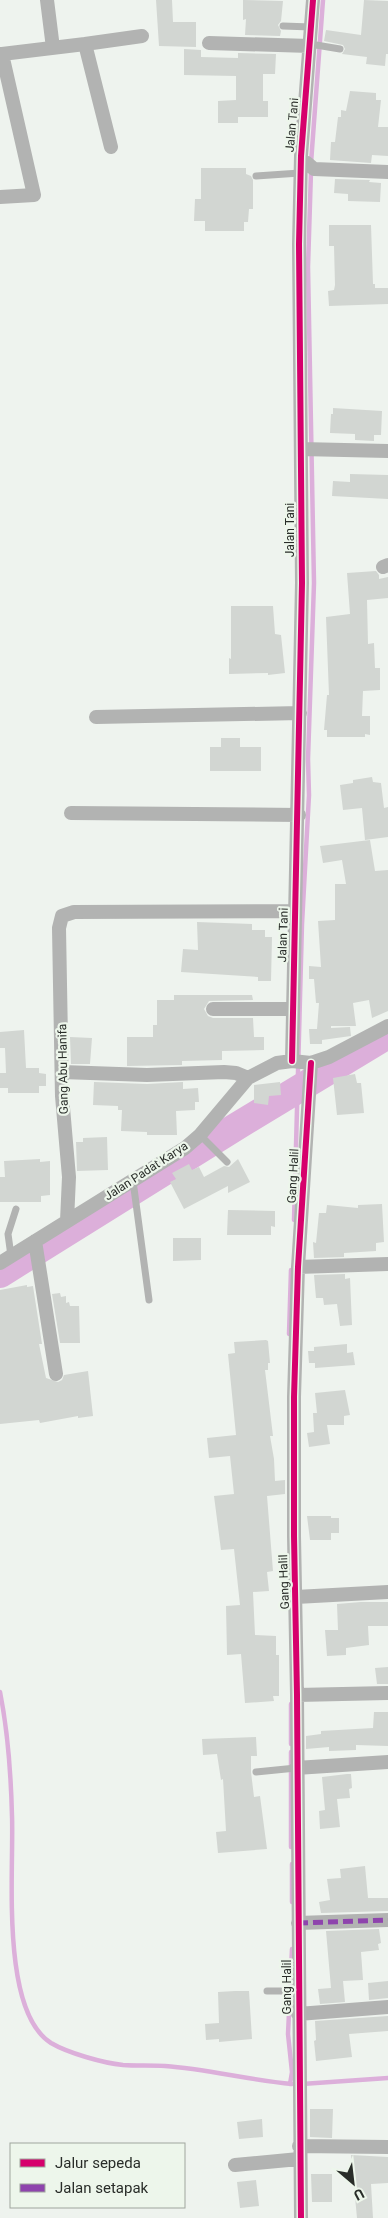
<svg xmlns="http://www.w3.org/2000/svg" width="388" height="2218" viewBox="0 0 388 2218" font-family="Roboto,sans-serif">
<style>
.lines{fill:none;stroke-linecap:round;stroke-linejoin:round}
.stream{stroke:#dcafda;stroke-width:4.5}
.river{stroke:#dcafda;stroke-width:28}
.building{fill:#d2d6d2}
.lane{stroke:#b2b3b2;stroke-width:7}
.street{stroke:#b2b3b2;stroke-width:14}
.quiet{stroke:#8e44ad;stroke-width:5;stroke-dasharray:10 5;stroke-linecap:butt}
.cycleway-casing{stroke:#edf6eb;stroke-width:9}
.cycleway{stroke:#d6006c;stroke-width:6}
.labels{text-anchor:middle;stroke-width:4.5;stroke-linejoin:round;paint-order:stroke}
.street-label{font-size:12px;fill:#292d29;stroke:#edf6eb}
</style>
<rect width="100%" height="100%" fill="#eef3ee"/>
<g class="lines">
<path class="stream" d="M311,163l12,-163
M294,1220l8,-296 7,-129 -1,-36 6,-176 -6,-316 3,-96
M289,1334l2,-64
M0,1692c8,40 11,84 12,124 2,55 -12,195 39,227 17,10 52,20 72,22 14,1 28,0 42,1 42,3 84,14 127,18
M291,1704v40
M291,1752v95
M292,1864v38
M290,2084l2,-12 -4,-38 4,-85
M302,2084l86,-6"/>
<path class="river" d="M0,1274l234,-146 154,-93"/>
</g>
<path class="building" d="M156,0h16l1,22h23v25l-37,-1z
M243,0l40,1 -2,20 -3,4 3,6 -1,5 -35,-1 1,-16 -3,1z
M364,0l24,1v53h-2l-1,12 -19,-2 1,-7 -25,-3 3,-5 -2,-4 -19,-4 2,-11 35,5z
M184,49l17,1v7l37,1v-5l38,1 -1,20h-12v27h5v16h-30v6h-20v-22l18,-1v-24l-52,-1z
M350,91l26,2v7h5l-3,27h10v29l-16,-1 -1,8 -41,-3 1,-18h4l3,-25h3v-7l5,1z
M201,168h45v6l5,2 2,4v29h-4l-1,13h-4v9h-39v-10h-11l1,-22h6z
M335,179l35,1 -1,2 12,1 -1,19 -32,-1v-7l-14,-1z
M329,225h42l2,59h2v4h13v16l-59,2 -1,-15 6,-1 1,-5 -1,-39h-5z
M333,408l49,3 -1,24h-7v6l-19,-1v-6l-25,-1 1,-19h2z
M350,474l38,1v24l-56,-3 1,-15 17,1z
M376,571l3,4v4l9,-2v21l-21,2 1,44 6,-1 1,25h5v22l-17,1 -1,25h8v19l-5,-1v3h-38v-7h-3l3,-35h2l-3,-78 24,-3 -3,-41z
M231,606h42l2,28 6,1 4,38 -17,2v-2l-39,1v-16l2,1z
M221,738h19v9h21v24h-51v-24h11z
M372,777l1,5 8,1 3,25 4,-1v30l-23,3 -3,-32 -19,2 -3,-25 13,-2v-3z
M370,840l5,31 13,-1v141l-16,7 -3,-18 -16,3 3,23h-25v2l19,-1 1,9 -29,4v4h-12l-1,-15h8l2,-26h-3l-2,-24h-5v-13l12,1 -3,-46 17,-1v-36h11l-4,-24 -19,3 -3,-17z
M197,922l55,2v6h13v7h7l-1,44h-13v-4l-77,-5 2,-23 15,1z
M174,995h78l1,5 -44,1 -5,8 4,7 5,2h40l1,19h10v13l-42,1v9l-40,1v4l-55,1v-29h26v-12h4v-25h17z
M24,1030l2,38h13v5l7,1v12h-7v7h-31v-5h-8v-15h6l-1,-25h-5v-16z
M70,1037l22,1 -2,26h-19z
M355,1074l2,9h4l3,30 -27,2 -4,-37z
M94,1082l53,2 36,-2v7l15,-1 1,14h-4v8l-19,1 1,24h-30v-3l-26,-1 1,-21h-4v-4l-25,-1z
M280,1082l1,13 -12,1 -1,9 -14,-2v-18z
M107,1137l1,33 -31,1 -1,-29h7v-4z
M40,1159v3l10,-1v34l-9,1v6h-41v-25h5l-1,-16z
M238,1159l12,23 -22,11v-7l-44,23 -14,-27 6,-3 -4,-6 17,-9 3,6 7,-3 5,10 20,-11 5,1z
M382,1204l2,38 -8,1v8l-32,2v4l-30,1 -1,-16 3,1 3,-30h7l1,-8 31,3v-3z
M228,1210l47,1v16l-4,-1v9h-44z
M173,1238h28v22l-28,1z
M345,1274v5l5,-1 2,47 -12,1 -3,-22 -13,1 -1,-7h-7l-2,-23z
M27,1285v2l6,-1 9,58h-3l7,34 12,4 4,-2 2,-5 24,-4 5,45 -15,2v-2l-38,7 -1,-3 -39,4v-134z
M60,1293l1,4 5,-1v7l3,-1 1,4h9l1,37h-20l-8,-49z
M266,1340l2,1 2,22h-2v7h-3l8,66h-3l4,23 1,22 10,-1v14l-18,2 6,75 -6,1 2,19 -16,1 2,43 21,1v19h3v41h-6l1,5 -29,2 -4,-49 -14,1 -1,-49 14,-1 -6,-56 -13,1 -7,-54 20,-2 -4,-38 -21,2 -2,-20 29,-3 -8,-81 7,-1 -1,-11z
M347,1344v9l6,-1 2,13 -40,3v-5h-6l-1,-12h6v-4z
M345,1390l5,25 -6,1v9h-17l3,19 -21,3 -2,-14 7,-1 -1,-19h4l-2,-20z
M307,1516h24v2h8v15h-8v7h-21z
M361,1602h27v24h-20l1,19 -23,3v7l-19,1 -2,-26h13l-1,-26z
M388,1667v17h-11l-2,-16z
M374,1712h14v34l-32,-1v5l-27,1v-4l-23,2v-13l15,-2v-3l52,-3z
M256,1737l1,19h-6v16l3,25 6,-1 7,53 -49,4 -2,-21 10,-1 -3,-52 -2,1 -4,-26 -14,1 -1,-16z
M347,1774h4l1,14 -3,1 1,9 -13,1 3,28 -20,2 -1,-18 6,-1 -3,-33z
M365,1866l3,32h20v13l-67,2 -2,-11 11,-2 -3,-21 14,-1 -1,-9z
M379,1929l2,14 -3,1 1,6 -18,2 2,28 -20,1 2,21 -25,2 -2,-15 13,-1 -5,-57z
M388,1981v17l-19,2 -1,-17z
M235,1991h14l3,48 -33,3v-3l-13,1 -1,-16 14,-1 -1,-31z
M388,2016v15l-39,3 3,23 -36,4 -2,-20 2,-1 -1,-19z
M310,2109h23l-1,29 -22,-1z
M262,2119l1,18 -24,2 -2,-17z
M351,2155l37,2v26l-17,1 2,34h-16z
M311,2174h21v28h-20z
M256,2180l3,26 -19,2 -3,-26z"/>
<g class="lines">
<path class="lane" d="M283,26l28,1
M310,44l30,5
M256,176l44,-3
M200,1135l27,27
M133,1181l16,119
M11,1256l-3,-22 8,-25
M256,1772l40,-4
M267,1991h31"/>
<path class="street" d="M47,0l6,48
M209,43l101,3
M85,44l57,-8
M0,54h2l32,141 -34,2
M2,54l83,-10 26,103
M301,162l6,1 7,6 74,3
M301,449l87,2
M383,567l5,-2
M96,717l204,-4
M71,813l228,2
M213,1009h79
M292,1061l10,-478 -3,-339 2,-88 12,-156
M62,1072l85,3 77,-3 12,1 12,5
M67,1221l2,-44 -7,-81 -3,-168 3,-12 12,-4 221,-1
M35,1241l21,133
M0,1263l185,-115 15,-13 48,-57 29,-15 15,-2 19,2 18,-6 59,-31
M298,1267l90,-3
M296,1597l92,-5
M297,1695l91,-2
M296,1768l92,-6
M298,1923l90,-3
M298,2014l90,-7
M299,2146l89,1
M235,2165l64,-6
M301,2218l-4,-523 -3,-159v-139l4,-130 13,-204"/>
<path class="quiet" d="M298,1923l90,-3"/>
<defs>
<path id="cycleway" d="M292,1061l10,-478 -3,-339 2,-88 12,-156
M301,2218l-4,-523 -3,-159v-139l4,-130 13,-204"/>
</defs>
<use href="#cycleway" class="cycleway-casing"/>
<use href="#cycleway" class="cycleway"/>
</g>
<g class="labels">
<g class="street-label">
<text transform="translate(292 125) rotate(-85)" y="4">Jalan Tani</text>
<text transform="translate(290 530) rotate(-90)" y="4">Jalan Tani</text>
<text transform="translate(283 935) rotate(-88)" y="4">Jalan Tani</text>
<text transform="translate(63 1069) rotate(-91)" y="4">Gang Abu Hanifa</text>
<text transform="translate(146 1171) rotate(-33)" y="4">Jalan Padat Karya</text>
<text transform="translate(293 1176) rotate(-87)" y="4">Gang Halil</text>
<text transform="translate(284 1582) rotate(-92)" y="4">Gang Halil</text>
<text transform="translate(287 1987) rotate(-90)" y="4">Gang Halil</text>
</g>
</g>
<rect x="10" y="2143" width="175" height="65" fill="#edf6eb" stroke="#9fa69d"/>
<rect x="20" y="2159" width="25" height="8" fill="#d6006c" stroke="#9fa69d"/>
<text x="55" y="2168" font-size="15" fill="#292d29">Jalur sepeda</text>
<rect x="20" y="2184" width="25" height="8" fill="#8e44ad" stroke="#9fa69d"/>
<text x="55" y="2193" font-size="15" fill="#292d29">Jalan setapak</text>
<g transform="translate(353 2183) rotate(152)" stroke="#edf6eb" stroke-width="4" paint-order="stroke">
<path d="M0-4L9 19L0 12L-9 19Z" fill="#292d29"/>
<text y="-8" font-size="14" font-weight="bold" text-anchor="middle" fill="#292d29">U</text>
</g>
</svg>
